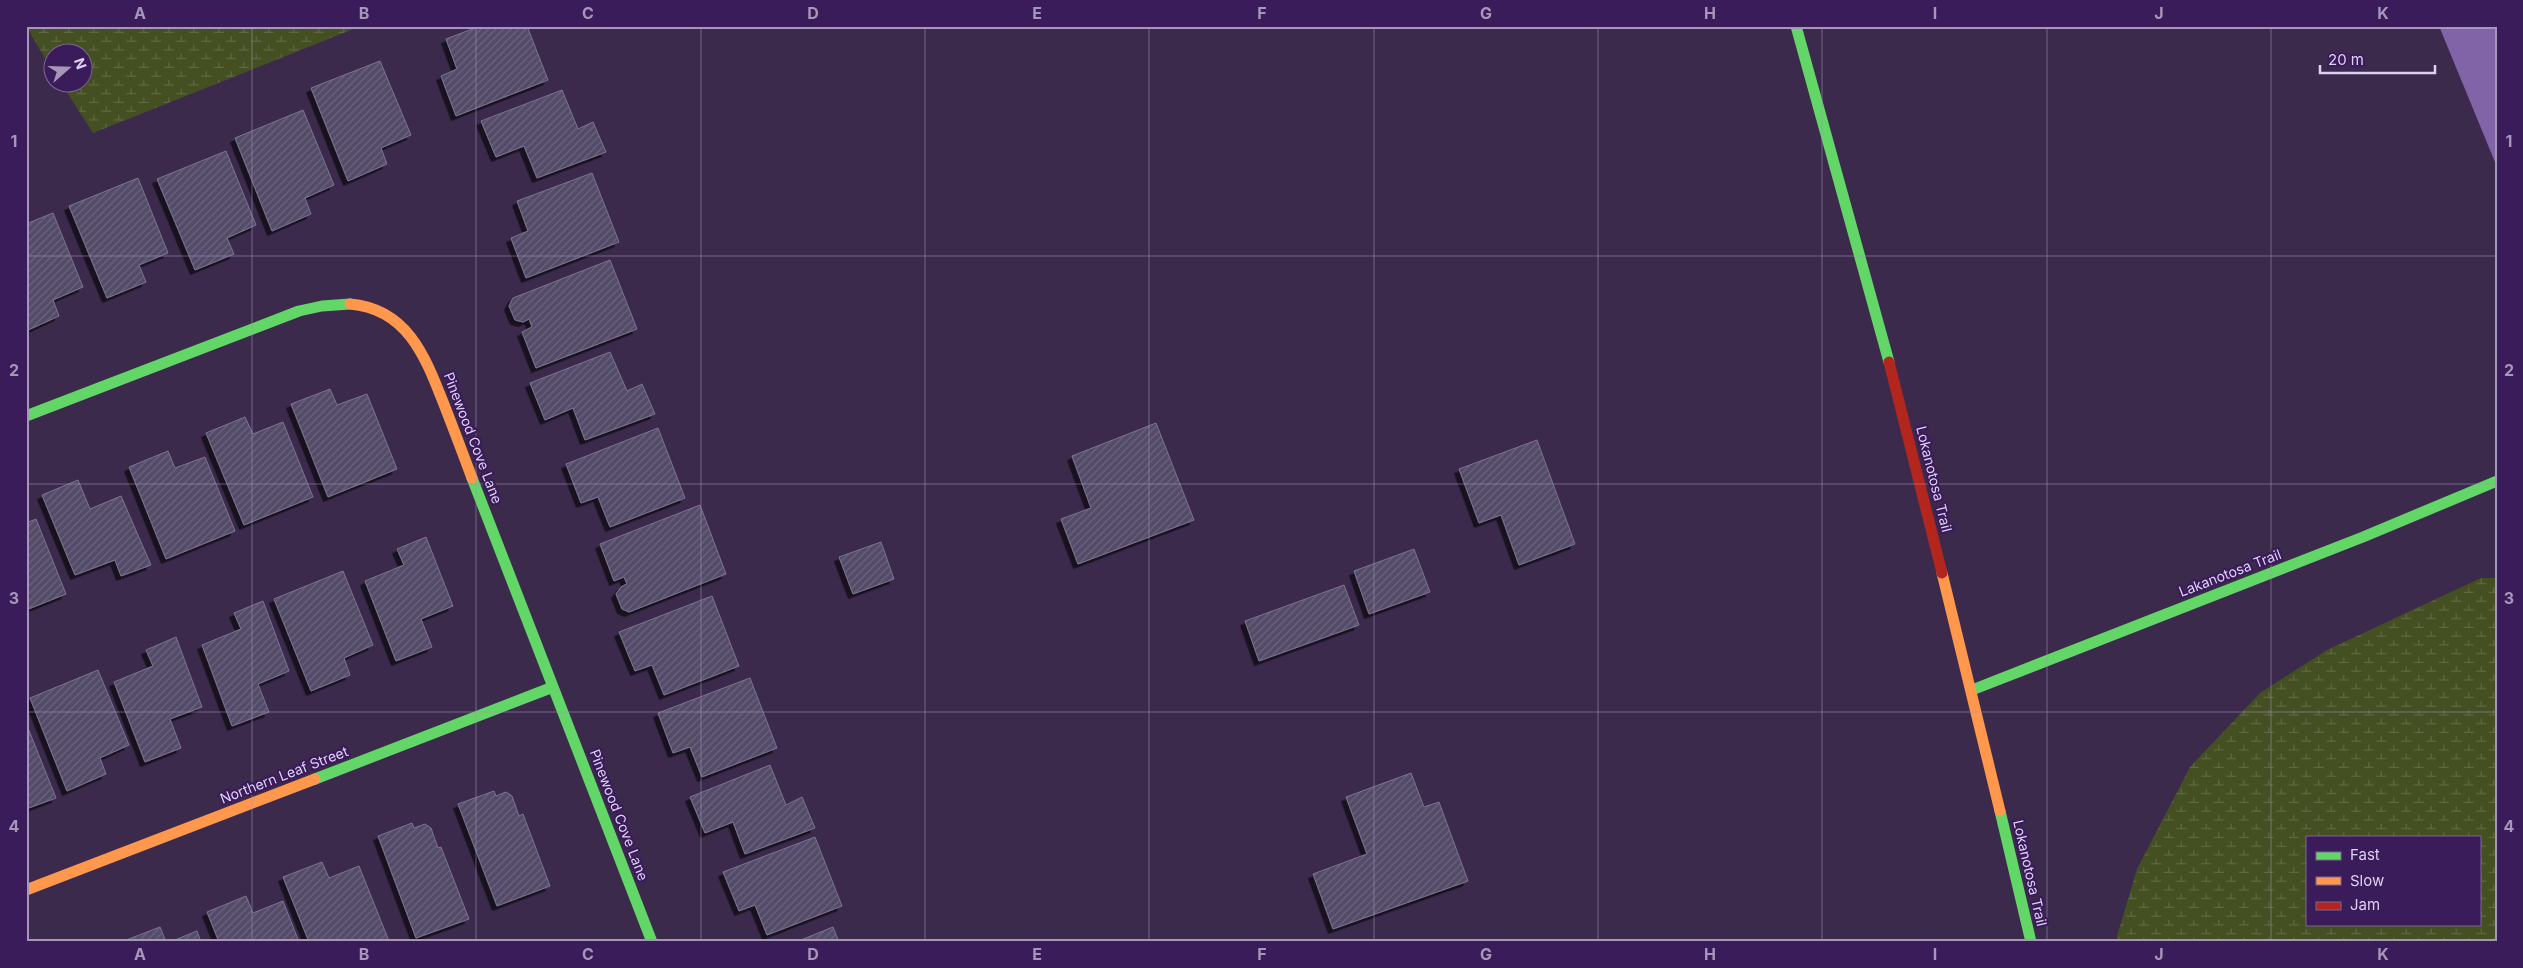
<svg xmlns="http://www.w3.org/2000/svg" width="2523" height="968" viewBox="0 0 2523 968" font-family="Inter,sans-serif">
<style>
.wetland{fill:url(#wetland-marsh);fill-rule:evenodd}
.water{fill:#8163a7}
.building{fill:url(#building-hatch);stroke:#7c7492;filter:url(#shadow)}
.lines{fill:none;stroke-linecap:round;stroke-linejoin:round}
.fast{stroke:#63d668;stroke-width:11}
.slow{stroke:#ff974d;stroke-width:11}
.jam{stroke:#b3261e;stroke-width:11}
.grid{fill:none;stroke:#a696ba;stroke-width:1;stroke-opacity:0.55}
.labels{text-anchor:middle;stroke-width:4.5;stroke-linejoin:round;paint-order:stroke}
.street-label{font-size:14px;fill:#dfd0f5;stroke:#3b1c5a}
.neatline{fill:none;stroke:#a696ba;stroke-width:2}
.grid-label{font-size:16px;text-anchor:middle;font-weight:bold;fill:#a696ba}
</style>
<defs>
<pattern id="wetland-marsh" width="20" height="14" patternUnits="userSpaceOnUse" patternTransform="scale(1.25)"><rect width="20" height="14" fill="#455022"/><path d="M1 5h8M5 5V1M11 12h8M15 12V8" fill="none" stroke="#5f6843"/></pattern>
<pattern id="building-hatch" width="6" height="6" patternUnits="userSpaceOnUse" patternTransform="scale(1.25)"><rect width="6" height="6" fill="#534b68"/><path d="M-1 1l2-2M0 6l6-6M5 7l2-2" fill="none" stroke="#6b647e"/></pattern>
<filter id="shadow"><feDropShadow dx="-4.5" dy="4.5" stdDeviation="0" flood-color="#0009"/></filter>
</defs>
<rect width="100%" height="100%" fill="#3b2a4c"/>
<path class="wetland" d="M26,26h335l-268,107 -32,-50 21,-1v-30h-30v18z
M2481,578h16v364h-380v-6l20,-67 53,-102 70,-74 67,-43zM2307,837h172v87h-172z"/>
<path class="water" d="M2439,26h58v141z"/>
<path class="building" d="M480,26h47l21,54 -92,36 -15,-40 16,-7 -11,-30z
M380,61l31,74 -30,13 6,16 -39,17 -37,-93z
M562,90l16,39 15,-7 13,30 -69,26 -13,-32 -28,11 -15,-36z
M303,110l31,75 -29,13 6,16 -39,17 -37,-93z
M226,151l30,74 -29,13 7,16 -39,16 -38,-91z
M592,173l27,69 -93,36 -15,-40 17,-7 -11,-30z
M138,178l30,75 -29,12 7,17 -39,16 -38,-92z
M53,213l30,74 -30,13 6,16 -33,15v-107z
M610,260l27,69 -101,39 -14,-36 10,-5 -3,-8 -6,3 -8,-2 -6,-14 4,-8z
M610,352l17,39 15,-7 13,30 -70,26 -12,-32 -28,12 -15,-37z
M330,389l7,16 30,-11 30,75 -69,28 -37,-93z
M245,417l8,17 30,-12 30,75 -69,28 -38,-92z
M1156,423l38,97 -116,44 -17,-45 30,-11 -19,-52z
M658,428l27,70 -75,29 -12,-30 -17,6 -15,-39z
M1537,440l38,104 -56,21 -18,-50 -22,8 -20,-54z
M168,451l7,17 30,-11 30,74 -69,28 -37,-92z
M78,480l12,29 31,-13 30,69 -30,11 -6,-16 -40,15 -33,-80z
M700,505l26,69 -97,38 -7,-3 -6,-15 5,-7 6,-3 -3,-7 -10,4 -14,-37z
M36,519l30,75 -40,16v-87z
M426,537l27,69 -32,13 11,28 -36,14 -31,-80 39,-16 -7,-16z
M881,542l13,37 -41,15 -14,-37z
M1414,549l16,43 -61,22 -15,-43z
M343,571l30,74 -29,13 6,17 -39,16 -37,-92z
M1344,585l15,40 -100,36 -14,-40z
M712,596l27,70 -75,29 -12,-30 -17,6 -16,-39z
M263,601l26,70 -31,13 11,28 -37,14 -30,-81 39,-16 -7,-16z
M176,637l26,70 -32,12 11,29 -36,14 -31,-80 39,-16 -7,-16z
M98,670l31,75 -29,13 6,16 -39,17 -37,-93z
M750,678l27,70 -75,29 -12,-30 -17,6 -15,-40z
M26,723l30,75 -30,11z
M770,765l16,40 16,-8 13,31 -70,26 -12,-32 -28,11 -15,-36z
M1411,773l13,34 15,-5 29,79 -135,48 -20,-55 54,-20 -21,-57z
M494,791l2,5 10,-4 6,4 7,20 4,-2 27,72 -53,20 -39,-102z
M412,823l2,5 11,-4 6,4 7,20 3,-1 28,72 -53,19 -38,-102z
M815,837l27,69 -75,29 -12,-30 -16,6 -16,-39z
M322,862l7,16 30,-12 30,75 -80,1 -26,-65z
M246,896l7,17 30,-12 16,41h-80l-12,-30z
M160,927l6,15h-45z
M833,927l6,15h-43z
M197,931l4,11h-31z"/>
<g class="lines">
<path class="fast" d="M1796,26l93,336
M26,416l273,-105 23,-5 28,-2
M472,478l180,464
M1972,690l391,-153 134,-56
M315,779l238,-92
M2000,811l31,131"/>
<path class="slow" d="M350,304c59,5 76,55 95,103 9,23 18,47 27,71
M1942,573l58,238
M26,890l289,-111"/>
<path class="jam" d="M1889,362l53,211"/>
</g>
<path class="grid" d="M252,26v916M476,26v916M701,26v916M925,26v916M1149,26v916M1374,26v916M1598,26v916M1822,26v916M2047,26v916M2271,26v916M26,256h2471M26,484h2471M26,712h2471"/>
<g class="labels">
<g class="street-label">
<text transform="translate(473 438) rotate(69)" y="5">Pinewood Cove Lane</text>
<text transform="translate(1934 479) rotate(76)" y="5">Lokanotosa Trail</text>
<text transform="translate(2230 573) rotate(-21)" y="5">Lakanotosa Trail</text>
<text transform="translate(284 775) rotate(-21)" y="5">Northern Leaf Street</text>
<text transform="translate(619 815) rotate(69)" y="5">Pinewood Cove Lane</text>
<text transform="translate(2030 873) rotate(77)" y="5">Lokanotosa Trail</text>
</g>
</g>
<rect width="2523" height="968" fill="none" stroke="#3b1c5a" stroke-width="55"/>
<rect x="2306" y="836" width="175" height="90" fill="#3b1c5a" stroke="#7d6498"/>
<rect x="2316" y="852" width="25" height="8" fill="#63d668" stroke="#7d6498"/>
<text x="2350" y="860" font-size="15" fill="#dfd0f5">Fast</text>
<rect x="2316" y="877" width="25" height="8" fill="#ff974d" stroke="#7d6498"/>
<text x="2350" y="886" font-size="15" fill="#dfd0f5">Slow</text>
<rect x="2316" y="902" width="25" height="8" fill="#b3261e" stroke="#7d6498"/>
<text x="2350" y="910" font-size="15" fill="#dfd0f5">Jam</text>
<g transform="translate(68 68) rotate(70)"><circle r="24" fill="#3b1c5a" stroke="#7d6498"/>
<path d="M0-4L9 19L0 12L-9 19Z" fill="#a696ba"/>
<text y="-8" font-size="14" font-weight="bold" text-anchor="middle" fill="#dfd0f5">N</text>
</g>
<path d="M2320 65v8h115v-8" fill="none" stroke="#dfd0f5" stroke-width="2.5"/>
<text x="2328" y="65" font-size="15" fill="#dfd0f5" stroke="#3b1c5a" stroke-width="4" paint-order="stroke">20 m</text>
<rect x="28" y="28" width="2468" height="912" class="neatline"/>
<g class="grid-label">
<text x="140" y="19">A</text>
<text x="364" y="19">B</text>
<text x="588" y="19">C</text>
<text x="813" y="19">D</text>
<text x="1037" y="19">E</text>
<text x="1262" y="19">F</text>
<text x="1486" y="19">G</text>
<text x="1710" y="19">H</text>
<text x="1935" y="19">I</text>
<text x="2159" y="19">J</text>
<text x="2383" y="19">K</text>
<text x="14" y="147">1</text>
<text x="2509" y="147">1</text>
<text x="14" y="376">2</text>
<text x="2509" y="376">2</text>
<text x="14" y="604">3</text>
<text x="2509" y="604">3</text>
<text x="14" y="832">4</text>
<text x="2509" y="832">4</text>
<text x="140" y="960">A</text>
<text x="364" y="960">B</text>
<text x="588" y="960">C</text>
<text x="813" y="960">D</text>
<text x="1037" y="960">E</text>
<text x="1262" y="960">F</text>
<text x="1486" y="960">G</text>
<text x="1710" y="960">H</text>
<text x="1935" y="960">I</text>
<text x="2159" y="960">J</text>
<text x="2383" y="960">K</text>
</g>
</svg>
